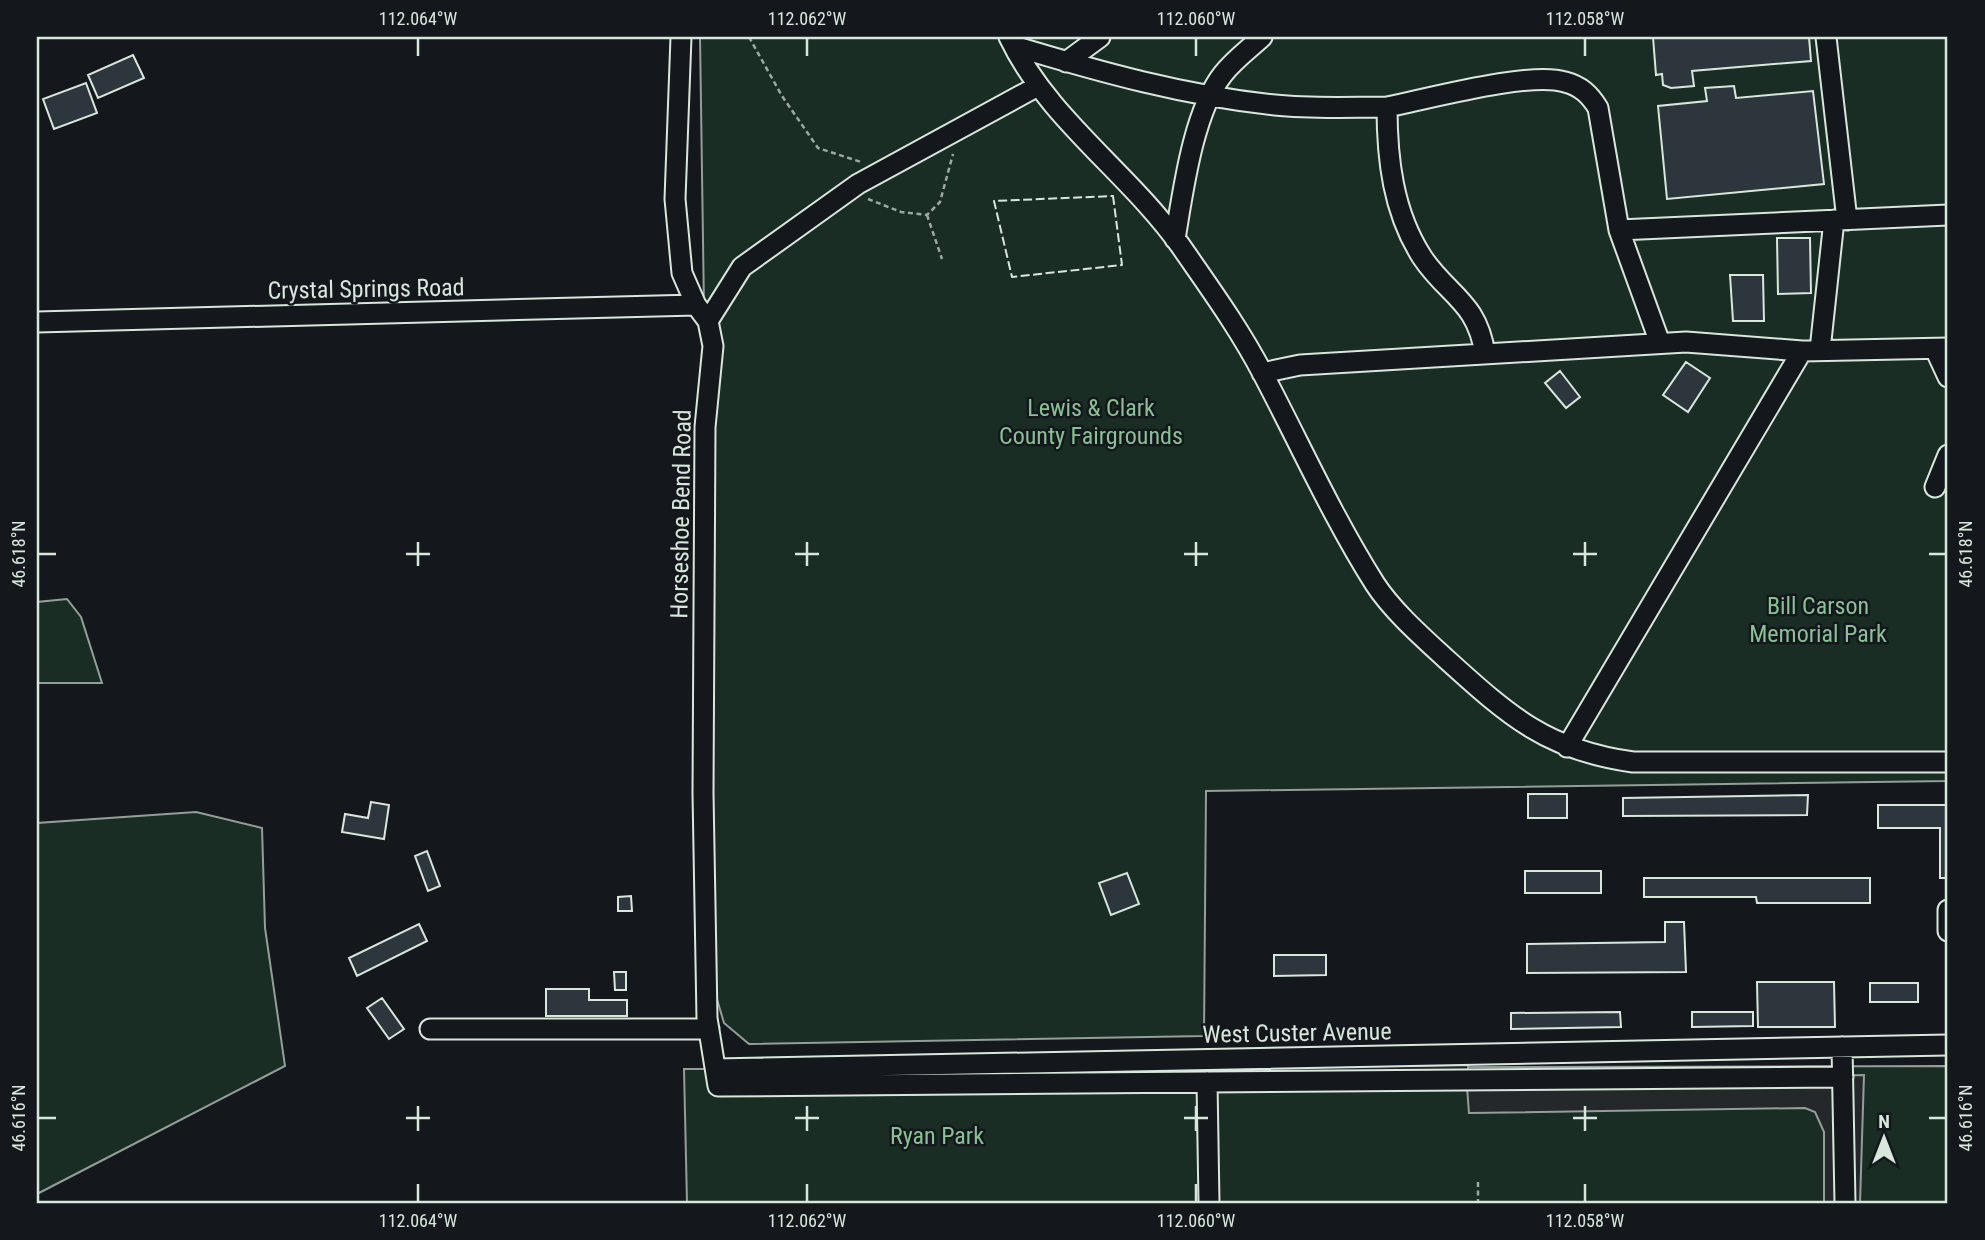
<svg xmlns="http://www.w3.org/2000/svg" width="1985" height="1240" viewBox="0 0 1985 1240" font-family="'Roboto Condensed',sans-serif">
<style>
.green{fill:#1a2d24;stroke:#939e99;stroke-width:2}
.parking{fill:#24282b;stroke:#939e99;stroke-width:2}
.building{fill:#2c363c;stroke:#d8e6dc;stroke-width:2}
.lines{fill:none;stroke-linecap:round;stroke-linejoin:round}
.minor-casing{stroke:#d8e6dc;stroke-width:23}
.path{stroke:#9da8a2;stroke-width:2.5;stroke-dasharray:5 3.5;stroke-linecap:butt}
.minor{stroke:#14181c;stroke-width:19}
.fence{stroke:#d8e6dc;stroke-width:2;stroke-dasharray:9 3.5;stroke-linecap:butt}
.ticks{fill:none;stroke:#d8e6dc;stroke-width:2.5}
.labels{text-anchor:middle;stroke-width:5;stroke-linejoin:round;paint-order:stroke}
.street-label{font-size:24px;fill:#d8e6dc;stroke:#14181c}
.park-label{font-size:24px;fill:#8ac095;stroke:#14181c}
.neatline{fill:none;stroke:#d8e6dc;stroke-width:2.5}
.ticks-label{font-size:18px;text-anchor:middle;fill:#d8e6dc}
</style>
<rect width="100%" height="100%" fill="#14181c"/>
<path class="green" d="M700,37h1248v744l-742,10 -2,245 -455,8 -25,-21 -10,-34z
M67,599l14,18 21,66h-65v-81z
M196,812l66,16 3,100 20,138 -248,128v-371z
M1948,1066v137h-1261l-3,-134z"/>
<path class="parking" d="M1468,1065v22l396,-12 -4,128h-36v-71l-9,-20 -10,-4 -336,5 -2,-26 -251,5 2,-24z"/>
<path class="building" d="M1653,37h156l2,24 -119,10 2,15 -23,2 -8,-3 -1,-11 -6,1z
M133,55l11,23 -46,20 -10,-23z
M86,83l11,30 -43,16 -11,-30z
M1734,86l2,12 77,-7 11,93 -157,15 -9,-93 49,-5 -2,-13z
M1777,238h33l1,55 -33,1z
M1730,275h33l1,46h-31z
M1686,362l24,16 -22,34 -25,-17z
M1560,371l20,26 -14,11 -21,-25z
M1528,794h39v24h-39z
M1808,795l-1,20 -184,1v-18z
M371,802l18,3 -5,34 -42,-7 3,-18 23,4z
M1878,805h70v73h-8v-50h-62z
M427,851l13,35 -12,5 -13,-35z
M1525,871h76v22h-76z
M1127,873l12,31 -28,11 -12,-32z
M1644,878h226v25h-113l-1,-6h-112z
M631,896l1,15h-14v-14z
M1665,922h19l2,50 -159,1v-29l138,-2z
M419,924l8,17 -70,35 -8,-18z
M1274,955h52v20l-52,1z
M614,972h12v18h-11z
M1757,982h77l1,45h-77z
M1870,983h48v19h-48z
M546,989h43v11h38v16h-81z
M382,998l22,31 -15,10 -22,-31z
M1620,1012l1,15 -110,2v-16z
M1692,1012h61v14l-61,1z"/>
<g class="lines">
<defs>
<path id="minor" d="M681,37l-6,162 7,74 14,32 12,16 5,25 -8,81 -2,366 4,225 11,68 1125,-9
M1009,37c39,82 119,135 171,208 29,42 59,83 83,129 37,70 69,142 112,210 17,26 45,51 69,73 63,57 101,93 189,105h315
M1826,37l21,183
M1014,46c86,26 172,50 261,59 37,4 75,2 112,2 0,52 6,105 35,150 26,39 55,44 63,97
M1066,62l34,-25
M1387,107c41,-8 143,-36 178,-25 16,4 25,13 33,26l21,122
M1175,239c8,-47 18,-127 48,-165 11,-14 26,-25 39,-37
M708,321l34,-54 116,-83 180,-98
M37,322l659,-17
M1660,343l-41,-113 329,-15
M1935,349l13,28
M1820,350l14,-130
M1262,373l38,-8 386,-23 116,9
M1935,487l13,-32
M1567,747l235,-396 146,-3
M1948,910v21
M430,1029h279
M1842,1047l3,156
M716,1069l1232,-24
M1207,1082l2,121"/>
</defs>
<use href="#minor" class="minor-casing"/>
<path class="path" d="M749,37l33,59 36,52 43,14
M868,199l33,13 26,3 13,-13 13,-48
M927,215l15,44
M1478,1182v21"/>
<use href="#minor" class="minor"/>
<path class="fence" d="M1113,196l9,69 -110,12 -18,-76z"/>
</g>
<path class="ticks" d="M418,38v18M807,38v18M1196,38v18M1585,38v18M418,542v24M807,542v24M1196,542v24M1585,542v24M38,554h18M406,554h24M795,554h24M1184,554h24M1573,554h24M1929,554h17M418,1106v25M807,1106v25M1196,1106v25M1585,1106v25M38,1118h18M406,1118h24M795,1118h24M1184,1118h24M1573,1118h24M1929,1118h17M418,1184v18M807,1184v18M1196,1184v18M1585,1184v18"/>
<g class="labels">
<g class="street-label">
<text transform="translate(366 289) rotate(-1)" y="8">Crystal Springs Road</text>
<text transform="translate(681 514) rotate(-89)" y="8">Horseshoe Bend Road</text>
<text transform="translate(1297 1033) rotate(-1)" y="8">West Custer Avenue</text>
</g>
<g class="park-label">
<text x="1091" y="416">Lewis &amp; Clark<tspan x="1091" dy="28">County Fairgrounds</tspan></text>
<text x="1818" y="614">Bill Carson<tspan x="1818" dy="28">Memorial Park</tspan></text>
<text x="937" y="1144">Ryan Park</text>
</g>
</g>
<rect width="1985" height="1240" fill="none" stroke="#14181c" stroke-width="77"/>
<g transform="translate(1884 1138)" stroke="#14181c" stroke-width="5" paint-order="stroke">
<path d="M0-5L12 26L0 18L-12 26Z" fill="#d8e6dc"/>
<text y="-10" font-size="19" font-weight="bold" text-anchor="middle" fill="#d8e6dc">N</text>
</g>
<rect x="38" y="38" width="1908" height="1164" class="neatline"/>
<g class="ticks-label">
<text x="418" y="25">112.064°W</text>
<text x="807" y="25">112.062°W</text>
<text x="1196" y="25">112.060°W</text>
<text x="1585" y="25">112.058°W</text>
<text transform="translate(19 554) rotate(-90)" y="6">46.618°N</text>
<text transform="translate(1966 554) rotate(-90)" y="6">46.618°N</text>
<text transform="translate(19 1118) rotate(-90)" y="6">46.616°N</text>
<text transform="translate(1966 1118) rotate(-90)" y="6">46.616°N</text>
<text x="418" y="1227">112.064°W</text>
<text x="807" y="1227">112.062°W</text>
<text x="1196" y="1227">112.060°W</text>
<text x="1585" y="1227">112.058°W</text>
</g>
</svg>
